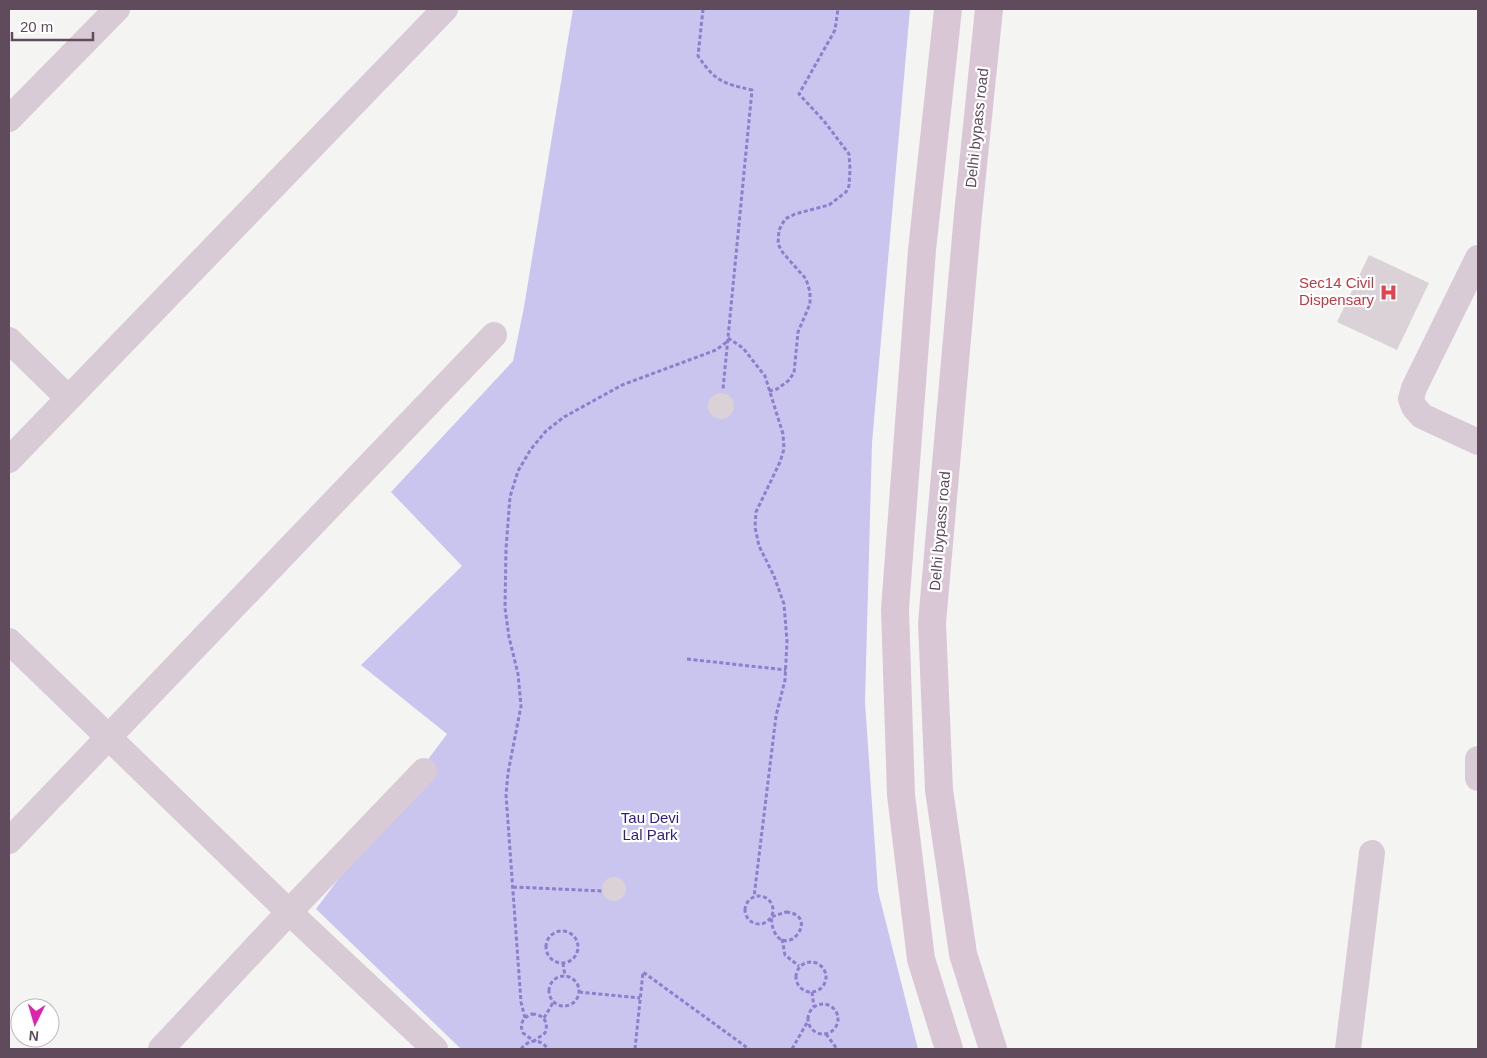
<svg xmlns="http://www.w3.org/2000/svg" width="1487" height="1058" viewBox="0 0 1487 1058" font-family="Helvetica,sans-serif">
<style>
.green{fill:#c9c5ef}
.building{fill:#dad2d7}
.lines{fill:none;stroke-linecap:round;stroke-linejoin:round}
.path{stroke:#8e7ecc;stroke-width:3;stroke-dasharray:4 2.5;stroke-linecap:butt}
.street{stroke:#d9cbd6;stroke-width:26}
.secondary{stroke:#dac7d6;stroke-width:28}
.labels{text-anchor:middle;stroke-width:4.5;stroke-linejoin:round;paint-order:stroke}
.street-label{font-size:15px;fill:#604b5c;stroke:#fff}
.health-label{font-size:15px;fill:#be3a42;stroke:#fff;text-anchor:end}
.park-label{font-size:15px;fill:#311c81;stroke:#fff}
</style>
<rect width="100%" height="100%" fill="#f4f5f3"/>
<path class="green" d="M573,9h337l-38,434 -7,259 13,189 40,158h-457l-145,-140 131,-175 -86,-69 101,-99 -71,-74 122,-131 11,-54z"/>
<path class="building" d="M1369,255l60,28 -32,67 -60,-28z
M708 406a13 13 0 1 1 26 0a13 13 0 1 1-26 0Z
M602 889a12 12 0 1 1 24 0a12 12 0 1 1-24 0Z"/>
<g class="lines">
<path class="path" d="M703,9l-5,47c18,26 24,27 54,34l-29,299
M728,338l15,10 22,28 18,58 1,15 -4,13 -24,50 -1,15 4,19 15,30 10,28 3,37 -2,39 -9,36 -22,181
M769,391l8,-2 11,-8 6,-8 4,-41 12,-28v-12l-4,-13 -23,-26 -5,-9 1,-14 6,-11 10,-5 34,-9 17,-13 3,-6 1,-17 -1,-15 -25,-33 -25,-27 36,-64 3,-21
M687,659l99,11
M513,887l90,4
M745 910a14 14 0 1 1 28 0a14 14 0 1 1-28 0Z
M786,912c34,3 3,46 -11,21 -3,-5 -3,-11 -4,-16z
M546 947a16 16 0 1 1 32 0a16 16 0 1 1-32 0Z
M782,939l3,16 14,11
M796 977a15 15 0 1 1 30 0a15 15 0 1 1-30 0Z
M563,963l2,13
M549 991a15 15 0 1 1 30 0a15 15 0 1 1-30 0Z
M579,992l61,6
M812,992l2,15
M808 1019a15 15 0 1 1 30 0a15 15 0 1 1-30 0Z
M532,1014c12,0 17,9 13,19l-11,8 -11,-8c-4,-9 0,-16 9,-19z
M525,1018l-4,-16 -15,-207 2,-22 13,-67 -3,-32 -9,-37 -4,-29 1,-59 4,-52 8,-26 13,-22 15,-18 18,-14 58,-32 94,-35 12,-9
M544,1018l10,-17
M826,1034l11,15
M521,1049c8,-10 19,-11 27,0
M635,1049l8,-77 106,77
M792,1049l16,-28"/>
<path class="street" d="M9,119l108,-110
M1478,258l-64,130 -3,11 3,8 8,9 56,26
M9,340l59,58
M9,460l436,-451
M9,641l280,271 146,137
M1478,759v19
M9,841l485,-506
M161,1049l128,-137 135,-141
M1348,1049l24,-196"/>
<path class="secondary" d="M948,9l-26,241 -27,359 6,186 20,164 28,90
M989,9l-21,205 -36,409 7,167 24,164 30,95"/>
</g>
<defs>
<symbol id="hospital-bare" viewBox="-9 -9 18 18"><path d="M-5-5h3v3.5h4V-5h3V5h-3V1.5h-4V5h-3Z" fill="#e0444e" stroke="#fff" stroke-width="2.5" paint-order="stroke"/></symbol>
</defs>
<g fill-rule="evenodd">
<use href="#hospital-bare" x="1376" y="280" width="25" height="25"/>
</g>
<g class="labels">
<g class="street-label">
<text transform="translate(977 128) rotate(-84)" y="5">Delhi bypass road</text>
<text transform="translate(940 531) rotate(-85)" y="5">Delhi bypass road</text>
</g>
<g class="health-label">
<text x="1374" y="288">Sec14 Civil<tspan x="1374" dy="17">Dispensary</tspan></text>
</g>
<g class="park-label">
<text x="650" y="823">Tau Devi<tspan x="650" dy="17">Lal Park</tspan></text>
</g>
</g>
<rect width="1487" height="1058" fill="none" stroke="#604b5c" stroke-width="20"/>
<g transform="translate(35 1023) rotate(185)"><circle r="24" fill="#ffffff" stroke="#bfb7be"/>
<path d="M0-4L9 19L0 12L-9 19Z" fill="#de24ac"/>
<text y="-8" font-size="14" font-weight="bold" text-anchor="middle" fill="#604b5c">N</text>
</g>
<path d="M12 32v8h81v-8" fill="none" stroke="#604b5c" stroke-width="2.5"/>
<text x="20" y="32" font-size="15" fill="#604b5c" stroke="#ffffff" stroke-width="4" paint-order="stroke">20 m</text>
</svg>
